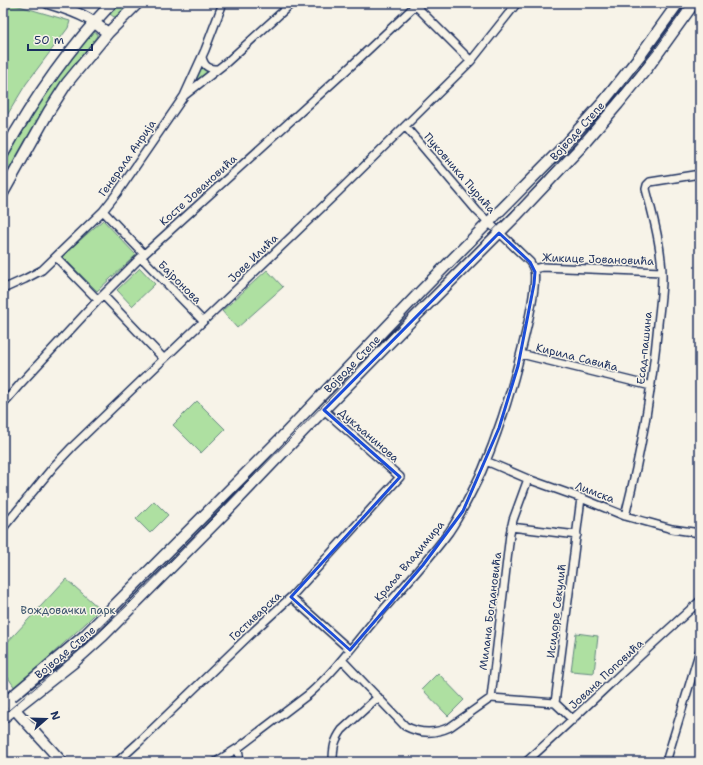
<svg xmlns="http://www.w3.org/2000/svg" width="703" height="765" viewBox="0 0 703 765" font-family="'Shantell Sans',sans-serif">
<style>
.green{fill:#aee0a1;stroke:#648880}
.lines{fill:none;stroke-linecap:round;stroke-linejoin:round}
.street-casing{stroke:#1b2f5e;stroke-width:10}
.secondary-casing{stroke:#1b2f5e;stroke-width:13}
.street{stroke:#f7f3e8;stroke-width:7}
.secondary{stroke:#f7f3e8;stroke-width:10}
.tram{stroke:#1b2f5e;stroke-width:1}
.marked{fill:none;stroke:#1d4ed8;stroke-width:3;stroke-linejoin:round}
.labels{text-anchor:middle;stroke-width:3;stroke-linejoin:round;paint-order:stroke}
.street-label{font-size:11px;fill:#1b2f5e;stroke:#f7f3e8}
.park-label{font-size:11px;fill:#38526b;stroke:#f7f3e8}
</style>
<rect width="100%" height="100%" fill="#f7f3e8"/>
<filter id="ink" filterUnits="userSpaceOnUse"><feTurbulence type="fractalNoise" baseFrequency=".025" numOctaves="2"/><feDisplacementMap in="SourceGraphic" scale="8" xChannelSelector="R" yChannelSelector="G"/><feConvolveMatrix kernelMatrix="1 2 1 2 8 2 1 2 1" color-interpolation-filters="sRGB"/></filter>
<g filter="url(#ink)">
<path class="green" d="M3,3h6l61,18 -2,7 -42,56 -23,38z
M117,3h15l-15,13 -3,1 -4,-3c0,-5 4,-8 7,-11z
M92,32h2l3,2v2c-8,12 -19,23 -27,35 -24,35 -48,72 -67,111v-21l6,-11 34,-56z
M200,67h2l6,5v2l-14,10 -1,-1z
M103,220l33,35 -39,36 -35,-35z
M140,268l15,16 -23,22 -15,-16z
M267,270l16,17 -46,41 -15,-17z
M197,401l28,28 -24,24 -28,-28z
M154,501l14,14 -18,18 -14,-14z
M66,579l34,30 -14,14 -71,65 -12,-18v-23z
M576,633l22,3 -4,37 -23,-2z
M438,673l26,27 -16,16 -26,-27z"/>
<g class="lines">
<defs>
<path id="street" d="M413,3l58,58
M202,57c2,9 6,12 15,12
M185,95l42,-33 65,-59
M103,211l41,43
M56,257l42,43
M141,257l62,64
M534,269l8,-2 120,5
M3,289l22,-10 17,-9 61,-59 15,-19 66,-96 21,-46 18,-47
M103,295l61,64
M521,354l130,32
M3,404l18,-21 77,-83 43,-43 210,-191 67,-63
M486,461l42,18 53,19 44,18 47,13 28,4
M625,516c16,-63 27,-127 33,-192 2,-21 6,-43 3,-64 -2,-24 -9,-48 -15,-71l1,-4 3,-3 50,-8
M511,527l66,8
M3,528l51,-62 18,-19 266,-255 133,-131 46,-58
M291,597l59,53
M342,660l63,66c15,8 30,8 45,1l41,-29 64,5
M491,698l19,-164 3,-14 15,-41
M555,703l26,-205
M555,703l18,17
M238,748l2,14
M117,762l21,-19 117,-113 36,-33 109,-120 -76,-67
M216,762l22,-14 71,-54c26,-23 46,-51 68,-77 24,-28 50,-55 72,-85 13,-19 23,-40 33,-61 20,-47 34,-95 45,-144 3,-14 10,-44 7,-57 -1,-3 -2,-5 -4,-8l-53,-51 -72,-85
M333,762c0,-14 1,-21 9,-32l36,-33
M526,762c59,-53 115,-109 174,-161
M666,762l34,-112"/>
<path id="secondary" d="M48,3c13,4 27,8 39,15 7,4 14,10 21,15
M3,154c30,-54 66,-106 109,-151
M3,193l46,-82 18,-28 41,-50 30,-30
M3,704l81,-68 195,-196 142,-149 64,-65 74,-75 45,-50 38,-48 36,-50
M10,704l52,58
M3,718l70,-55 30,-27 121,-122 84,-88 91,-93 117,-117 65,-69 37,-43 30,-37 46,-64"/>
</defs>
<use href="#street" class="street-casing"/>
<use href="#secondary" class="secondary-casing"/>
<use href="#street" class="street"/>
<use href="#secondary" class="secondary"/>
<path class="tram" d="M3,715l83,-70 43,-41 201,-206 79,-83 131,-132 81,-91 33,-41 34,-48"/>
</g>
</g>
<path class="marked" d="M499,233l31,29 5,10 -1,12 -16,82 -19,62 -36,83 -40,54 -73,85 -59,-53 109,-120 -76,-67z"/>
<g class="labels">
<g class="street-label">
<text transform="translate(577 131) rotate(-48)" y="4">Војводе Степе</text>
<text transform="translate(127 158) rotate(-55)" y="4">Генерала Анрија</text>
<text transform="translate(460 173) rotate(49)" y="4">Пуковника Пурића</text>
<text transform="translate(198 190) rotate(-42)" y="4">Косте Јовановића</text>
<text transform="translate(253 258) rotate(-44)" y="4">Јове Илића</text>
<text transform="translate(598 259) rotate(2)" y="4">Жикице Јовановића</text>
<text transform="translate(180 282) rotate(45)" y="4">Бајронова</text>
<text transform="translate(644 348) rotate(-84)" y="4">Есад-пашина</text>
<text transform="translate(577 357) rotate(14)" y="4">Кирила Савића</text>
<text transform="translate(352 364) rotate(-46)" y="4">Војводе Степе</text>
<text transform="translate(369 435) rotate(41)" y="4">Дукљанинова</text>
<text transform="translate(595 492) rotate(21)" y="4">Лимска</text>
<text transform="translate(409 561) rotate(-50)" y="4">Краља Владимира</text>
<text transform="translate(490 611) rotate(-83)" y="4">Милана Богдановића</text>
<text transform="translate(556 611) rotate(-83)" y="4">Исидоре Секулић</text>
<text transform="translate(255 616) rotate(-43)" y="4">Гостиварска</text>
<text transform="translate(65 652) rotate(-40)" y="4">Војводе Степе</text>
<text transform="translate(606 674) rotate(-43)" y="4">Јована Поповића</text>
</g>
<g class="park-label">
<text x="68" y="614">Вождовачки парк</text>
</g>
</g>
<rect width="703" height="765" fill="none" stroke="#f7f3e8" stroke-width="16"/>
<rect x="8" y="8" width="687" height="749" fill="none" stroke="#1b2f5e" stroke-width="1.5" filter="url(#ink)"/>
<g transform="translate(46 719) rotate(70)" stroke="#f7f3e8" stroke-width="3" paint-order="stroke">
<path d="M0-3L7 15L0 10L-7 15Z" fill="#1b2f5e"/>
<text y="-6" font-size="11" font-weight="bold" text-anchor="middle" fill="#1b2f5e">N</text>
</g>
<path d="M28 44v6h64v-6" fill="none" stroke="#1b2f5e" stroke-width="2"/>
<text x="34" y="44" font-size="12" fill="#1b2f5e" stroke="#f7f3e8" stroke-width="3" paint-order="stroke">50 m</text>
</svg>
